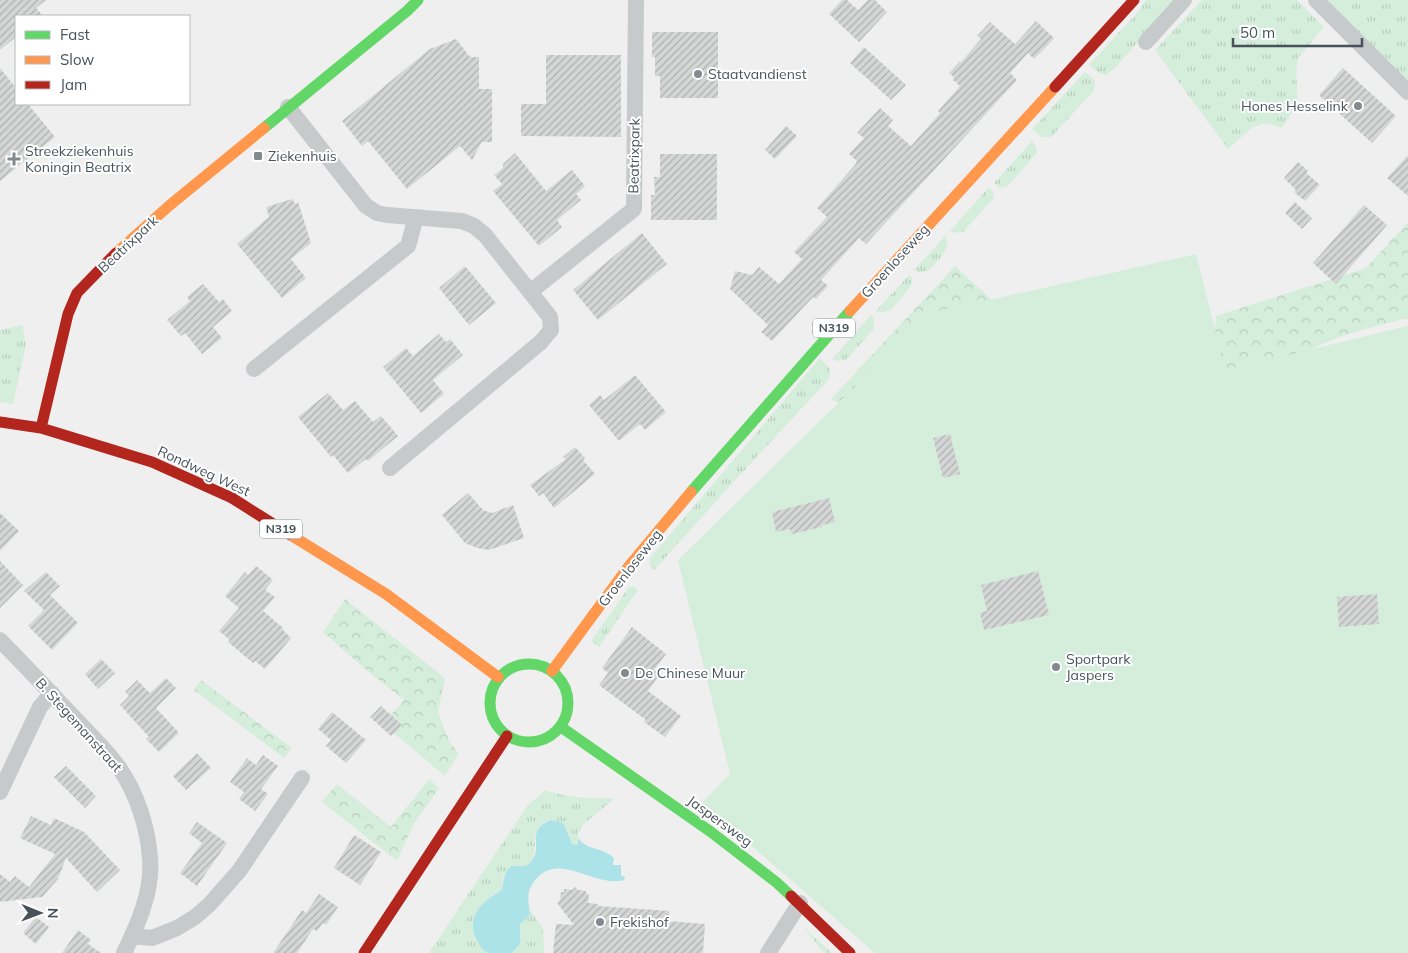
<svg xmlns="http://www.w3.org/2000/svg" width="1408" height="953" viewBox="0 0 1408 953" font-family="Mulish,sans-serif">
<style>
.grass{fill:url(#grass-tufts)}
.forest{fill:url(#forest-crowns)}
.pitch{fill:#d5eddb}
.water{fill:#ace3e8}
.building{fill:url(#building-hatch)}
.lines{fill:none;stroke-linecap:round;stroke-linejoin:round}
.street{stroke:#c6cacb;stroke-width:16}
.fast{stroke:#63d668;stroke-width:11}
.slow{stroke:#ff974d;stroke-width:11}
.jam{stroke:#b3261e;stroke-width:11}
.poi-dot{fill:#828a8e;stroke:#fff;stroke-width:2}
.labels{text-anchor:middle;stroke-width:4;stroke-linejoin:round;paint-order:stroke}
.shield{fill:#fff;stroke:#7e878c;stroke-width:1}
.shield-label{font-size:12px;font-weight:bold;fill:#47535a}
.poi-label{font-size:14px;fill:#47535a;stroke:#fff;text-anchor:start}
.street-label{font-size:14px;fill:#47535a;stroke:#fff}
</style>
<defs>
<pattern id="grass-tufts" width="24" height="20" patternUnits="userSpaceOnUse" patternTransform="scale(1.25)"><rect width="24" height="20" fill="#d5eddb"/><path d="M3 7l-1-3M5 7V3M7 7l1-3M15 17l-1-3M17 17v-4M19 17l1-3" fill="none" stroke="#b8cdbe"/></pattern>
<pattern id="forest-crowns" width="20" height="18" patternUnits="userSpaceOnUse" patternTransform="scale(1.25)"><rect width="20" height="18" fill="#d5eddb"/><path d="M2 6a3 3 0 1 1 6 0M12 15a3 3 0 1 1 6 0" fill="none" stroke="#b8cdbe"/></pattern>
<pattern id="building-hatch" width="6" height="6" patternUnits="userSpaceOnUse" patternTransform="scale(1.25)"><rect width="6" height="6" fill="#d5d7d7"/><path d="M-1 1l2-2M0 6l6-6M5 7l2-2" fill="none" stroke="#afb1b1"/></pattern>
</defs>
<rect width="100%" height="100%" fill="#efefef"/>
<path class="grass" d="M1146,0h29l-61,69 -8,6 -7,-2 -10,-8 48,-52z
M1202,0h95l27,27 -26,31 -2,15 2,30 -16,25 -15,-5 -14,4 -25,22 -73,-99z
M1325,0h83v82z
M1085,72l10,8 -1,11 -43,46h-10l-9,-8z
M1032,141l4,5 1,7 -29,33 -8,2 -6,-5z
M989,187l5,6 -1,6 -29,32 -8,2 -6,-2z
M945,236c8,13 -9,26 -17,35l-9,1 -5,-2z
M909,275l3,3v7l-21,25 -10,3 -5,-2z
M871,315l3,3v11l-28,31 -8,1 -6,-2z
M22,325l4,20 -13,59 -13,-2v-72z
M820,358l10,11 -1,10 -90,97 -85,94 -4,-5v-7z
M629,587h5l4,3 -39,57 -8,-6z
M545,790c22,8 47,9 70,8l-31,26 -6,9v12l-6,-1 -21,-24c-3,1 -6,1 -8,3 -17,11 3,48 -27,42l-13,11 -1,14 -11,6 -6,55 4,2h-60l98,-147z
M529,908l14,21 1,24h-32l8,-9v-20l10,-12z"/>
<path class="forest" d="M1408,222v96c-38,10 -80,18 -112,41l17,196 -96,-198 -2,-26 1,-15 150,-48z
M955,266l39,36 -145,106 -18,-9z
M345,599l100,79 -7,34 12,31 9,10 -14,23 -62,-52 21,-24 -39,-31 -42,-37z
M201,680l91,68 -8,10 -90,-68z
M429,779l10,9 -26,37 -16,36 -75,-59 15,-18 54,43z
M803,927l29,26h-8z"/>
<path class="pitch" d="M1196,254l29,116 183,-44v627h-533l-173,-150 28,-29 -52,-214 252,-247z"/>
<path class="water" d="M551,820l12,3 9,21 6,1v-7c11,14 23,8 36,20l-1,7h8v11h4l-1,4c-27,8 -62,-26 -85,-4 -14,14 -11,22 -9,39l-10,9v20l-8,9c-7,0 -17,0 -23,0 -5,-1 -9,-7 -11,-11 -14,-23 4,-41 24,-52 5,-42 19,-12 31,-31 9,-15 -7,-30 18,-39z"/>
<path class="building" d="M0,0h46l-10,8 7,8h-27v21l-16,13z
M842,0h5l11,10 10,-10h7l12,12 -28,30 -30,-28z
M1036,21l18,17 -4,5 -16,16 -6,-6 -18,20 7,7 -10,11 -141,153 -7,-6 -38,42 7,6 -12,13 -3,-2 -41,44 -11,-9 7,-7 -38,-36 5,-18 17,4 7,-8 20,17 23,-25 -8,-7 33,-35 -10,-9 38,-43 2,-4 -8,-7 15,-16 -7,-5 23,-25 13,12 -5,6 23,20 29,-33 -2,-2 22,-25 -7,-6 1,-3 -5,-4 11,-12 1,1 20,-23 -4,-3 13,-14 25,22z
M652,32h66v66h-58v-22h-5v-19h-3z
M456,39l14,18h9v32h13v53h-10l-10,18 -12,-14 -53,43 -39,-48 -6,5 -20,-25 88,-72z
M864,47l42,38 -15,15 -41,-37z
M546,55h75v82l-100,-1v-32h25z
M0,68l16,20v16h12l27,33 -55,44z
M1343,68l53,48 -24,27 -53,-48z
M786,126l11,10 -22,23 -10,-9z
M515,153l31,38 26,-21 13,16 -9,8 5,6 -24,20 5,7 -23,19 -46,-55 9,-7 -8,-9 9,-7v-4z
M660,154h57v66h-66v-25h4l-1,-18h6z
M1408,155v41l-21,-18z
M1298,162l10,9 -2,2 14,12 -15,16 -11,-9 2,-2 -12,-12z
M292,199l3,5 3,-2 13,41 -20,16 15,19 -24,20 -45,-54 32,-27 -3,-10z
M1295,202l17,16 -10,11 -17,-16z
M1364,205l23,20 -51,59 -23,-21z
M642,233l25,31 -69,56 -25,-30z
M465,266l31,37 -27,22 -30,-37z
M203,284l16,18 4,-3 9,12 -19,16 9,11 -20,16 -17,-21 -4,3 -14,-16 23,-19 -3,-4z
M439,334l7,8 4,-3 13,16 -30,25 11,14 -23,19 -38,-46 23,-19 7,8z
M635,375l31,37 -21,18 -5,-6 -21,17 -30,-36 11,-10 4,5z
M328,393l15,17 12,-9 18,21 8,-6 17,20 -30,25 -2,-2 -18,14 -15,-18 -2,2 -33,-40z
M950,434l10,40 -17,4 -10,-40z
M575,447l10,11 -2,2 12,14 -41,34 -11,-15 -4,3 -9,-11 36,-26 -3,-2z
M468,493l15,17 9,3 21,-8 11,33 -35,12 -12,-2 -12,-5 -23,-28z
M829,498l6,24 -13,3v2l-30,7 -2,-5 -14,3 -4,-20z
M0,513l19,18 -19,20z
M0,561l23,24 -23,23z
M256,566l17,14 -8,10 10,7 -12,14 20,17 -1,1 9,9 -26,31 -10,-8 -2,2 -25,-21 2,-2 -11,-9 20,-23 -14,-12 20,-24 3,3z
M1038,571l11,44 -65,15 -4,-17 7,-2 -6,-26z
M46,572l14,14 -10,9 28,28 -26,27 -24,-24 16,-16 -20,-19z
M1377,594l2,30 -40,3 -2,-30z
M632,627l34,27 -12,16 6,4 -12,17 33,25 -16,21 -21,-15 2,-2 -47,-35 9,-12 -6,-5z
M101,659l14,14 -17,16 -13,-15z
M166,678l10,10 -20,20 23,25 -20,19 -13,-13 3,-2 -29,-32 9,-9 -4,-4 12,-12 13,13z
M381,706l21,19 -11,11 -21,-19z
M332,712l34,28 -20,23 -20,-17 5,-6 -13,-11z
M197,753l14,15 -25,22 -13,-14z
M263,755l15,11 -17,23 7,5 -13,17 -16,-12 5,-7 -14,-10 17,-24 9,7z
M66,766l30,30 -11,12 -31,-31z
M31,816l20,9 3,-7 30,14 36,38 -23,22 -31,-34 -8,21 -16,18 -42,5v-28l10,8 5,-6 14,11 26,-33 -35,-16z
M197,822l30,21 -30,43 -17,-13 22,-30 -13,-10z
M354,835l27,17 -21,33 -26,-17z
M575,887l3,3 8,1v3h3l-1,9 10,1v2l71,5 -1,10 37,3 -2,29h-150l3,-29 18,1 -17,-22 3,-3 1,-8h3v-3l8,1z
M319,894l19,13 -12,18 -3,-2 -6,8 -4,-2 -16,24h-24l29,-43 4,3z
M36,917l13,10 -13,17 -13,-11z
M78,930l13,10 -3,4 13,9h-39z"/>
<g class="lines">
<path class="street" d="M1316,0l92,92
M1146,42l38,-42
M288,107l78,99 11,7 10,2 75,6 12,5 11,9 65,82 1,13 -10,12 -151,126
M530,292l104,-83 2,-209
M254,369l154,-123 8,-29
M0,640c28,29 55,57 82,86 13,14 27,27 38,43 17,25 28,59 30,89 3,33 -12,66 -26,95
M0,792l40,-85 12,-14
M132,936l20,2 25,-10 18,-11 14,-12 30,-34 63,-93
M768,953l32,-50"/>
<path class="fast" d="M264,128l143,-117 11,-11
M691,492l159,-181
M490 703a39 39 0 1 1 78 0a39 39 0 1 1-78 0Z
M561,727l150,105 65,50 15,14"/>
<path class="slow" d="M116,253l54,-48 94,-77
M850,311l205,-224
M289,534l97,60 112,83
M552,671l77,-105 62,-74"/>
<path class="jam" d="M1055,87l79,-87
M0,422l41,6 111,34 80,36 57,36
M41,428l27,-114 9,-21 39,-40
M791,896l59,57
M364,953l143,-217"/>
</g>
<g class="poi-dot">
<circle cx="698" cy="74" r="5"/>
<circle cx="1358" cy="106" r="5"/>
<rect x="253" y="151" width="10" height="10" rx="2.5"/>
<path d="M11.5 151.5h5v5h5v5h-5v5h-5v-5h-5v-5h5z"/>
<circle cx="1056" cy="667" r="5"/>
<circle cx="625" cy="673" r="5"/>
<circle cx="600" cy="922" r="5"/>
</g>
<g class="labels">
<g class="shield">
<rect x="813" y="318.5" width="42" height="19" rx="4"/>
<rect x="260" y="519.5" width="42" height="19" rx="4"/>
</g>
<g class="shield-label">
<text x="834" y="332">N319</text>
<text x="281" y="533">N319</text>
</g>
<g class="poi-label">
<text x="708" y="79">Staatvandienst</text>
<text x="1348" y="111" text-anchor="end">Hones Hesselink</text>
<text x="25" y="156">Streekziekenhuis<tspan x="25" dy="16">Koningin Beatrix</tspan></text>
<text x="268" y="161">Ziekenhuis</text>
<text x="1066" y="664">Sportpark<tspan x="1066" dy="16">Jaspers</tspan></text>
<text x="635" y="678">De Chinese Muur</text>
<text x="610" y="927">Frekishof</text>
</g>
<g class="street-label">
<text transform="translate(634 156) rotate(-89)" y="5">Beatrixpark</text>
<text transform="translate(128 244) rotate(-43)" y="5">Beatrixpark</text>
<text transform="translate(895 261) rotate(-48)" y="5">Groenloseweg</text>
<text transform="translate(204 471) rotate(25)" y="5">Rondweg West</text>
<text transform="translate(630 568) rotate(-52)" y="5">Groenloseweg</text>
<text transform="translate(79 725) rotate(48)" y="5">B. Stegemanstraat</text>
<text transform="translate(720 821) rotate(36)" y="5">Jaspersweg</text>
</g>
</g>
<rect x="15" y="15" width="175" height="90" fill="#ffffff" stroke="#b5babd"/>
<rect x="25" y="31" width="25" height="8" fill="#63d668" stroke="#b5babd"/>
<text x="60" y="40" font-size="15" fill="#47535a">Fast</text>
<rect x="25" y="56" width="25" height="8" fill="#ff974d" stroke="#b5babd"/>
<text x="60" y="65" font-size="15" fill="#47535a">Slow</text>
<rect x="25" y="81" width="25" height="8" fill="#b3261e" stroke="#b5babd"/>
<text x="60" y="90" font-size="15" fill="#47535a">Jam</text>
<g transform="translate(40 913) rotate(91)" stroke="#ffffff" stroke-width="4" paint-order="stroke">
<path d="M0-4L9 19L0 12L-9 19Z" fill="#47535a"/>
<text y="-8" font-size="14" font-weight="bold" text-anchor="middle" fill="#47535a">N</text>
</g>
<path d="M1233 38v8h129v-8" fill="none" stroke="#47535a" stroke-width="2.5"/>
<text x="1240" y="38" font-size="15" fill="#47535a" stroke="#ffffff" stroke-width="4" paint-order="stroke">50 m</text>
</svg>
